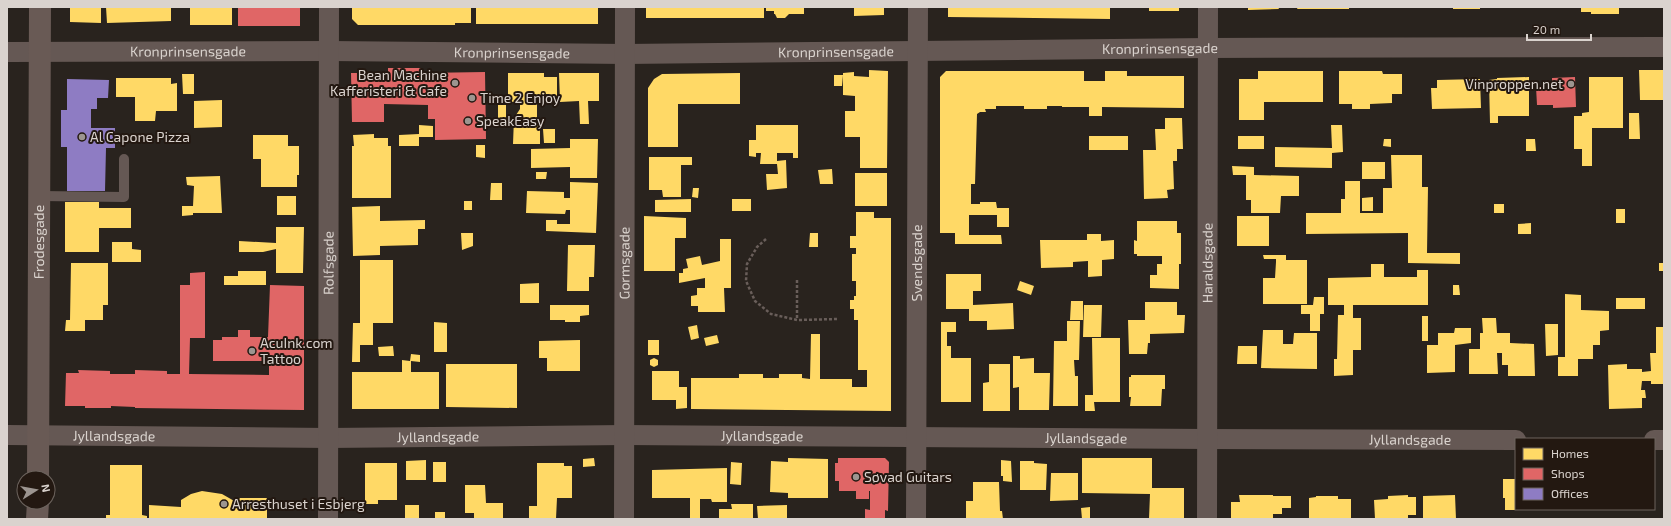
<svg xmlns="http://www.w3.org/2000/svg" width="1671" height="526" viewBox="0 0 1671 526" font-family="'Exo 2',sans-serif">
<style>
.homes{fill:#ffd966}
.shops{fill:#e06666}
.offices{fill:#8e7cc3}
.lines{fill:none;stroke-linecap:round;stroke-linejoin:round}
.path{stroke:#695e5a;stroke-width:2.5;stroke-dasharray:3 2;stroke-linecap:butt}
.service{stroke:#655854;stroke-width:10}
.minor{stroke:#655854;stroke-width:20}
.secondary{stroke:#695a55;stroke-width:22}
.poi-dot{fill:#9c9590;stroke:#231811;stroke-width:1.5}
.labels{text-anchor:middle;stroke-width:4;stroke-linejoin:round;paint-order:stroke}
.street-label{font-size:14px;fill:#dad3ce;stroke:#231811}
.poi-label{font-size:14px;fill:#dad3ce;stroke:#231811;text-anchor:start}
</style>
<rect width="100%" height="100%" fill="#29231e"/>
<path class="homes" d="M70,7h31v16l-31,-1z
M106,7h65v14l-64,2z
M190,7h42v18h-42z
M352,7h119v16h-16v2h-97l-6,-6z
M476,7h122v17h-122z
M646,7h118v11h-118z
M766,7h38v7h-15l-4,4h-8l-2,-4h-1v-3h-8z
M854,7h30v8l-30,1z
M948,7h162v12l-162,-2z
M1149,7h30v4h-30z
M1248,7h30l1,2 -31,1z
M1298,7h51v2h-52z
M1453,7h27v2h-27z
M1581,7h38v7h-28v-2h-10z
M869,70l19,1 -1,97h-27v-31h-15v-26h10v-15l-12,-1v-22l11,-1v4l15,1z
M1639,70h25v30h-24z
M946,71h138v10h21v-10h22v5h57v32l-82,-1v9h-13v-9h-27v-1h-15v3h-23v-3h-28v3h-11l1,3h-6l-3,2 -2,70h-4v20h9v-2h16l1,6h12v19h-12v-12h-28v20h32l1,9h-47v-11h-15v-156z
M1258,71h65v31h-59v18h-25v-41h19z
M1339,71h43l1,3h19v20h-10v9l-22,1v5h-18v-5h-13z
M508,73h36v4h13v24l-8,1v-8h-5v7h-7v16l3,4v23h-27l1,-26 6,-9v-7h-12z
M559,73h40v28h-11l1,23h-9l-1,-23 -19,1z
M740,73v31h-62v43h-30v-59l6,-9 8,-5z
M182,74h12v20h-11z
M834,75h9l-1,11h-8z
M1529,77v39h-31v7h-8l-1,-43 8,-1v-1z
M1589,77h34v51h-31v38h-10v-17h-8v-33h8v-3l7,-1z
M116,78h55v6l6,-1v28h-21l-1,10h-20v-24h-19z
M1480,79l1,29 -49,1 -1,-21h6v-8z
M222,100v27l-28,1v-27z
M498,105h8v13l-2,1v7h-6z
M1629,113h10l1,26h-11z
M1165,118h17l1,31h-6v12h-4l1,28 -7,1 1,8 -24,1 -1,-49h13l-1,-21h10z
M419,125l14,1v11h-14v9h-20v-11l20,-1z
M756,125h42v33h-5v-5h-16v8l9,-1 1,28 -20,2 -1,-16h12l-1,-10h-17l1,-11h-5v4l-7,-1v-16h7z
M1331,125h11l1,27 -11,1v15l-57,-1v-20l57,1z
M543,129h12v14h-11z
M374,134v4h14v8h3v52h-39v-52h2l-1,-11z
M253,135h35v11h11v29h-2v12h-36v-28h-8z
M1089,136h39v14h-39z
M1238,136h26v13h-26z
M570,139h28l-1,39h-27v-11l-39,1v-19l39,-1z
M1384,139h7v8l-8,-1z
M1526,139h9l1,12h-10z
M476,145h9v13l-9,-1z
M1391,155h31v32h6l-1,66h33v11l-52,-1v-30l-102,1v-21h35v-14h4v-18h15v32h23v-25h9z
M649,157h43v8h-11v32h-18l-1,-7h-13z
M1362,162h23v17h-23z
M1232,166l22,1v8l45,1v20h-18l-1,17h-29v-13h-5v-25h-13z
M832,169l1,15h-13l-2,-14z
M536,172h11l-1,7h-10z
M855,173h32v33h-32z
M220,176l2,37h-29v2l-11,1v-10h11l1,-20 -7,-1 -1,-8z
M570,182l28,1 -2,50 -50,-2v-11h11v4h13v-14h-4l-1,4 -39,-1 1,-22 37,1v6h6z
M491,183h11v17h-12z
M693,188h6l-1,10 -6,-1z
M277,196h19v19h-19z
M1373,197v14h-11v-13z
M691,199v13h-36v-12z
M732,199h19v12h-19z
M464,201h8v9h-8z
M65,202h34v6h32v20h-32v24h-34z
M1494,204h10v9h-10z
M380,206v15l45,-1v9h-7v16l-38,1v9l-27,1 -1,-49z
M1616,209h9v14h-9z
M856,212h18v6h17v193l-200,-2v-31h48v-4h24v4h16v-4h23v4l8,1 1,-45h9v45h32v8h15v-17h-9v-50h-4v-11h-4v-9h4v-4h2v-15h-4v-27h4v-6h-6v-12h6z
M644,216l42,2v20h-11v33h-31z
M1237,216h32v30h-32z
M1137,221h40v12h4v31h-2v25l-29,-1v-13h7v-11h5v-8h-25v-2h-3v-14l3,1z
M1531,223v11h-13v-10z
M276,227h28l-1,46h-27v-24l-13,3h-24v-11l37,2z
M461,233h12v13l-11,4z
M810,233h8v14h-9z
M1087,234h14v7l13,-1v19l-12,1v16l-14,1v-16l-15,1v5l-32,1 -1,-28h47z
M720,239h11v49h-7l1,24h-27v-6h-7v-10l6,-1v-7h8v-10l-26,5v-10h4v-4l5,-1 -2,-9 14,-3 2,9 18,-4z
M112,242h20v7l9,1v12h-29z
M568,245h27l-1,32h-5v14h-22z
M1263,255h23v5h21v44h-44v-26h12l1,-16v-3h-12z
M360,260h33v63h-20v22h-13v17h-8l1,-39h7z
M71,263h37v42h-5v15h-18v11h-20l1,-11h4z
M1659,263h5v8h-5z
M1371,264h13v13h33v-7h11v35h-75v13h8v32h-8v25l-19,1v-17h3l1,-44h6v-10h-16v-27l43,-1z
M238,271h28v14h-42v-9h14z
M946,274h35v17h-8v14l40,-2 1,26 -27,1v-9h-18v-12h-23z
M1020,281l14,5 -3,9 -14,-5z
M539,283v20h-19v-19z
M1453,285h6l1,10h-7z
M1565,294l16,1v15l28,1v19l-9,1v14h-7v14h-15v17h-20v-19h7z
M1314,297h10v17h-4v17h-10v-17h-9v-9h12z
M1616,298h29v11h-29z
M1071,301h12v19h-13z
M1145,302h32v13h8l-1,18 -34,1v9h-2l-1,11h-18l-1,-34h17z
M550,305h39v10l-9,1v6h-15v-2h-15z
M1084,305h18l-1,32h-18z
M1422,316h6v25h-6z
M1482,318h14l1,15h13v10l24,1 1,32h-27v-11h-6v-12h-5l1,21h-29v-25h11v-16h3z
M1067,321h13l-1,39h-5l1,16h3v30h-25l1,-65h13z
M434,322l13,1v29h-13z
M941,322h15v10h-9v14h4v12h20v44h-30z
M1545,324h13v31l-12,1z
M697,325l2,13 -8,2 -3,-13z
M1656,327h8v57h-13v-3h-9l-1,9h4l1,8h-4v10l-33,1 -1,-44 19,-1v5h15v3l9,-1 -1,-18h6z
M1455,328h16v15l-16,2v27l-28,1v-28h11v-12h16z
M1263,330h20v14h10l1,-11h23v36l-56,-1z
M717,335l2,8 -13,3 -2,-8z
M1092,338h28v64h-26l1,9h-10v-16h8z
M580,340v31h-33v-13h-8v-17z
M648,340h11v15h-11z
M393,346l1,10h-15l-1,-9z
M1238,346h19v18h-20z
M411,354l9,1v7l-9,-1v11h28v37h-87v-37h50v-12l8,1z
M1013,356h7v3l14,-1v15h16l-1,37h-30v-23l-6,1z
M654,358l4,2v5l-4,2 -4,-2v-5z
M446,364h71v44l-71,-1z
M989,364h21v47h-27v-28l6,-1z
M652,371h27v16h8v21l-11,1v-9h-24z
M1131,375h34v14h-3l-1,17h-31l1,-9h-2v-20h2z
M594,458l1,8 -12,1v-8z
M788,458l40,1v39h-40v-5l-18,-1 1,-31 17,1z
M1082,458h70v30h32v31h-35l1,-25 -68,-1z
M426,460v20h-20v-19z
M1001,460l10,1 1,21 -9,-1v-5h-2z
M1020,461h14v2l13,1 -1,26h-26z
M433,462h13v20h-13z
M731,462l11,1 -1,22 -11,-1z
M365,463h32v37h-19v4h-13z
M537,463h27v3h8v32h-15l-1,21h-27v-13h8z
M110,465h32v50l5,1v3h-41v-4h4z
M727,468v34h-15l-1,-3h-11v19h-10v-20h-38v-28z
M1051,473h27v27l-28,1z
M1503,479h12v31h-10v-12h-2z
M973,482h26l1,29h2l1,8h-37v-18h7z
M465,485h20l1,18h17v16h-29v-6h-9z
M202,491l20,3 14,8 4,-4h27v21h-118v-14l32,2v-7l10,-6z
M1239,495h34v1h18v12h-9v6h-9v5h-42v-17h9z
M1408,495v2h8v18h-8v4h-33l-1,-19 14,-1v-3z
M1455,495l1,24h-33v-23z
M1316,496h22v3h13v20h-42v-21l7,-1z
M731,504h22v15h-34v-10h13z
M405,505h14v14h-14z
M787,505v14h-29l-1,-13z
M1090,507v12h-8l-1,-11z
M435,512h10v7h-10z"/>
<path class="shops" d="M238,7h62v19h-62z
M388,68h33l1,5 63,-1 1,67 -51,1v-21h-7v-14l-44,-1v18h-32l-1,-49h37z
M1575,77l1,30 -23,1v-3h-16l-1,-18h16v-9z
M205,272v66h-15l-1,36 80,1v-14h-56v-21h9v-3h16v-7h12v7h18l2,-52 34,1v124l-169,-2v-1l-24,-1v2h-26v-2h-20l1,-33h13l-1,-3 32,1v3h25v-4l32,1v3h13v-89h10v-12z
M838,458h47l4,4 -1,49 -3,-1v9h-20v-10l5,1v-19h-1v8h-13v-8h-17v-10h-4v-18h3z"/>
<path class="offices" d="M67,79l42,1 -1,18h-11v11h-6v19h24v20h-9l-1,43h-38v-44h-6v-37h6z"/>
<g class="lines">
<path class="path" d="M766,239l-9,8 -10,17 -1,17 9,20 16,13 26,6 40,-1
M797,280v40"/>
<path class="service" d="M40,196l84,1v-38"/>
<g class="minor">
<path id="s1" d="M7,52l323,-1 295,3 583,-6 456,-1"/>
<path id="s2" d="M7,435l321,3 296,-3 583,4 309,1"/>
<path d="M1654,440h10"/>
<path id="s3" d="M328,519l1,-512"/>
<path id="s4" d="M624,519l1,-512"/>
<path id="s5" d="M916,519l2,-512"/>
<path id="s6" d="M1207,519l1,-512"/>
</g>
<g class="secondary">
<path id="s7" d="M38,478l2,-471"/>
<path d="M37,519l1,-17"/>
</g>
</g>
<g class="poi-dot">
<circle cx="455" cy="83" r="4"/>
<circle cx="1571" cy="84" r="4"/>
<circle cx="472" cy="98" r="4"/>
<circle cx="468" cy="121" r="4"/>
<circle cx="82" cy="137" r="4"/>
<circle cx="252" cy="351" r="4"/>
<circle cx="856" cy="477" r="4"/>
<circle cx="224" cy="504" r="4"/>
</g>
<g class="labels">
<g class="street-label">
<text dy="5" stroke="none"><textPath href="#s1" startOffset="1153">Kronprinsensgade</textPath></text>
<text dy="5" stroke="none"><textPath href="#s1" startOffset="181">Kronprinsensgade</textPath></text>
<text dy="5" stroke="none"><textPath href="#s1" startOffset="829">Kronprinsensgade</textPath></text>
<text dy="5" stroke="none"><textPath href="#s1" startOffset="505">Kronprinsensgade</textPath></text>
<text dy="5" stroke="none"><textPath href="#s7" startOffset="236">Frodesgade</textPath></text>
<text dy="5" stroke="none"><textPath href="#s3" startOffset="256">Rolfsgade</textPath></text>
<text dy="5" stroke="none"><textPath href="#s4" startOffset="256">Gormsgade</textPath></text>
<text dy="5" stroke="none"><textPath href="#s5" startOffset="256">Svendsgade</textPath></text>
<text dy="5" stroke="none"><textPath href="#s6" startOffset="256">Haraldsgade</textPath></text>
<text dy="5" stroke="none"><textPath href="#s2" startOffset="107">Jyllandsgade</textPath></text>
<text dy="5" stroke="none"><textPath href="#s2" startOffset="755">Jyllandsgade</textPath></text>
<text dy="5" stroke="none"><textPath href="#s2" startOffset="431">Jyllandsgade</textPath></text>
<text dy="5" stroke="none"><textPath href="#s2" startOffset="1079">Jyllandsgade</textPath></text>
<text dy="5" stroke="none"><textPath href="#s2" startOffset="1403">Jyllandsgade</textPath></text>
</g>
<g class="poi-label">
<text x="447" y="80" text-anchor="end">Bean Machine<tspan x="447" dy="16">Kafferisteri &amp; Cafe</tspan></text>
<text x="1563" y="89" text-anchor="end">Vinproppen.net</text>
<text x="480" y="103">Time 2 Enjoy</text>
<text x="476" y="126">SpeakEasy</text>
<text x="90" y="142">Al Capone Pizza</text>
<text x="260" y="348">AcuInk.com<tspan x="260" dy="16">Tattoo</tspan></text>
<text x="864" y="482">Søvad Guitars</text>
<text x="232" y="509">Arresthuset i Esbjerg</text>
</g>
</g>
<rect width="1671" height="526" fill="none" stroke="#dad3ce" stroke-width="16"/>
<rect x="1515" y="438" width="140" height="72" fill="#231811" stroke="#6c635d"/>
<rect x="1523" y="448" width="20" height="12" fill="#ffd966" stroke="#6c635d"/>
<text x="1551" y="458" font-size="12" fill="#dad3ce">Homes</text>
<rect x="1523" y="468" width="20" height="12" fill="#e06666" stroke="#6c635d"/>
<text x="1551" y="478" font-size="12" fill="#dad3ce">Shops</text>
<rect x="1523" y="488" width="20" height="12" fill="#8e7cc3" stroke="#6c635d"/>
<text x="1551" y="498" font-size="12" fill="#dad3ce">Offices</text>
<g transform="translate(36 490) rotate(79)"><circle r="19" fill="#231811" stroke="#6c635d"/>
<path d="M0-3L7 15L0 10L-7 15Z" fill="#9c9590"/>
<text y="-6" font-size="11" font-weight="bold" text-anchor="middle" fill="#dad3ce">N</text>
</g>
<path d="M1527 34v6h64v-6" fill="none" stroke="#dad3ce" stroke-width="2"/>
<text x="1533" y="34" font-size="12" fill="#dad3ce" stroke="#231811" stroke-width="3" paint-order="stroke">20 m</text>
</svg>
